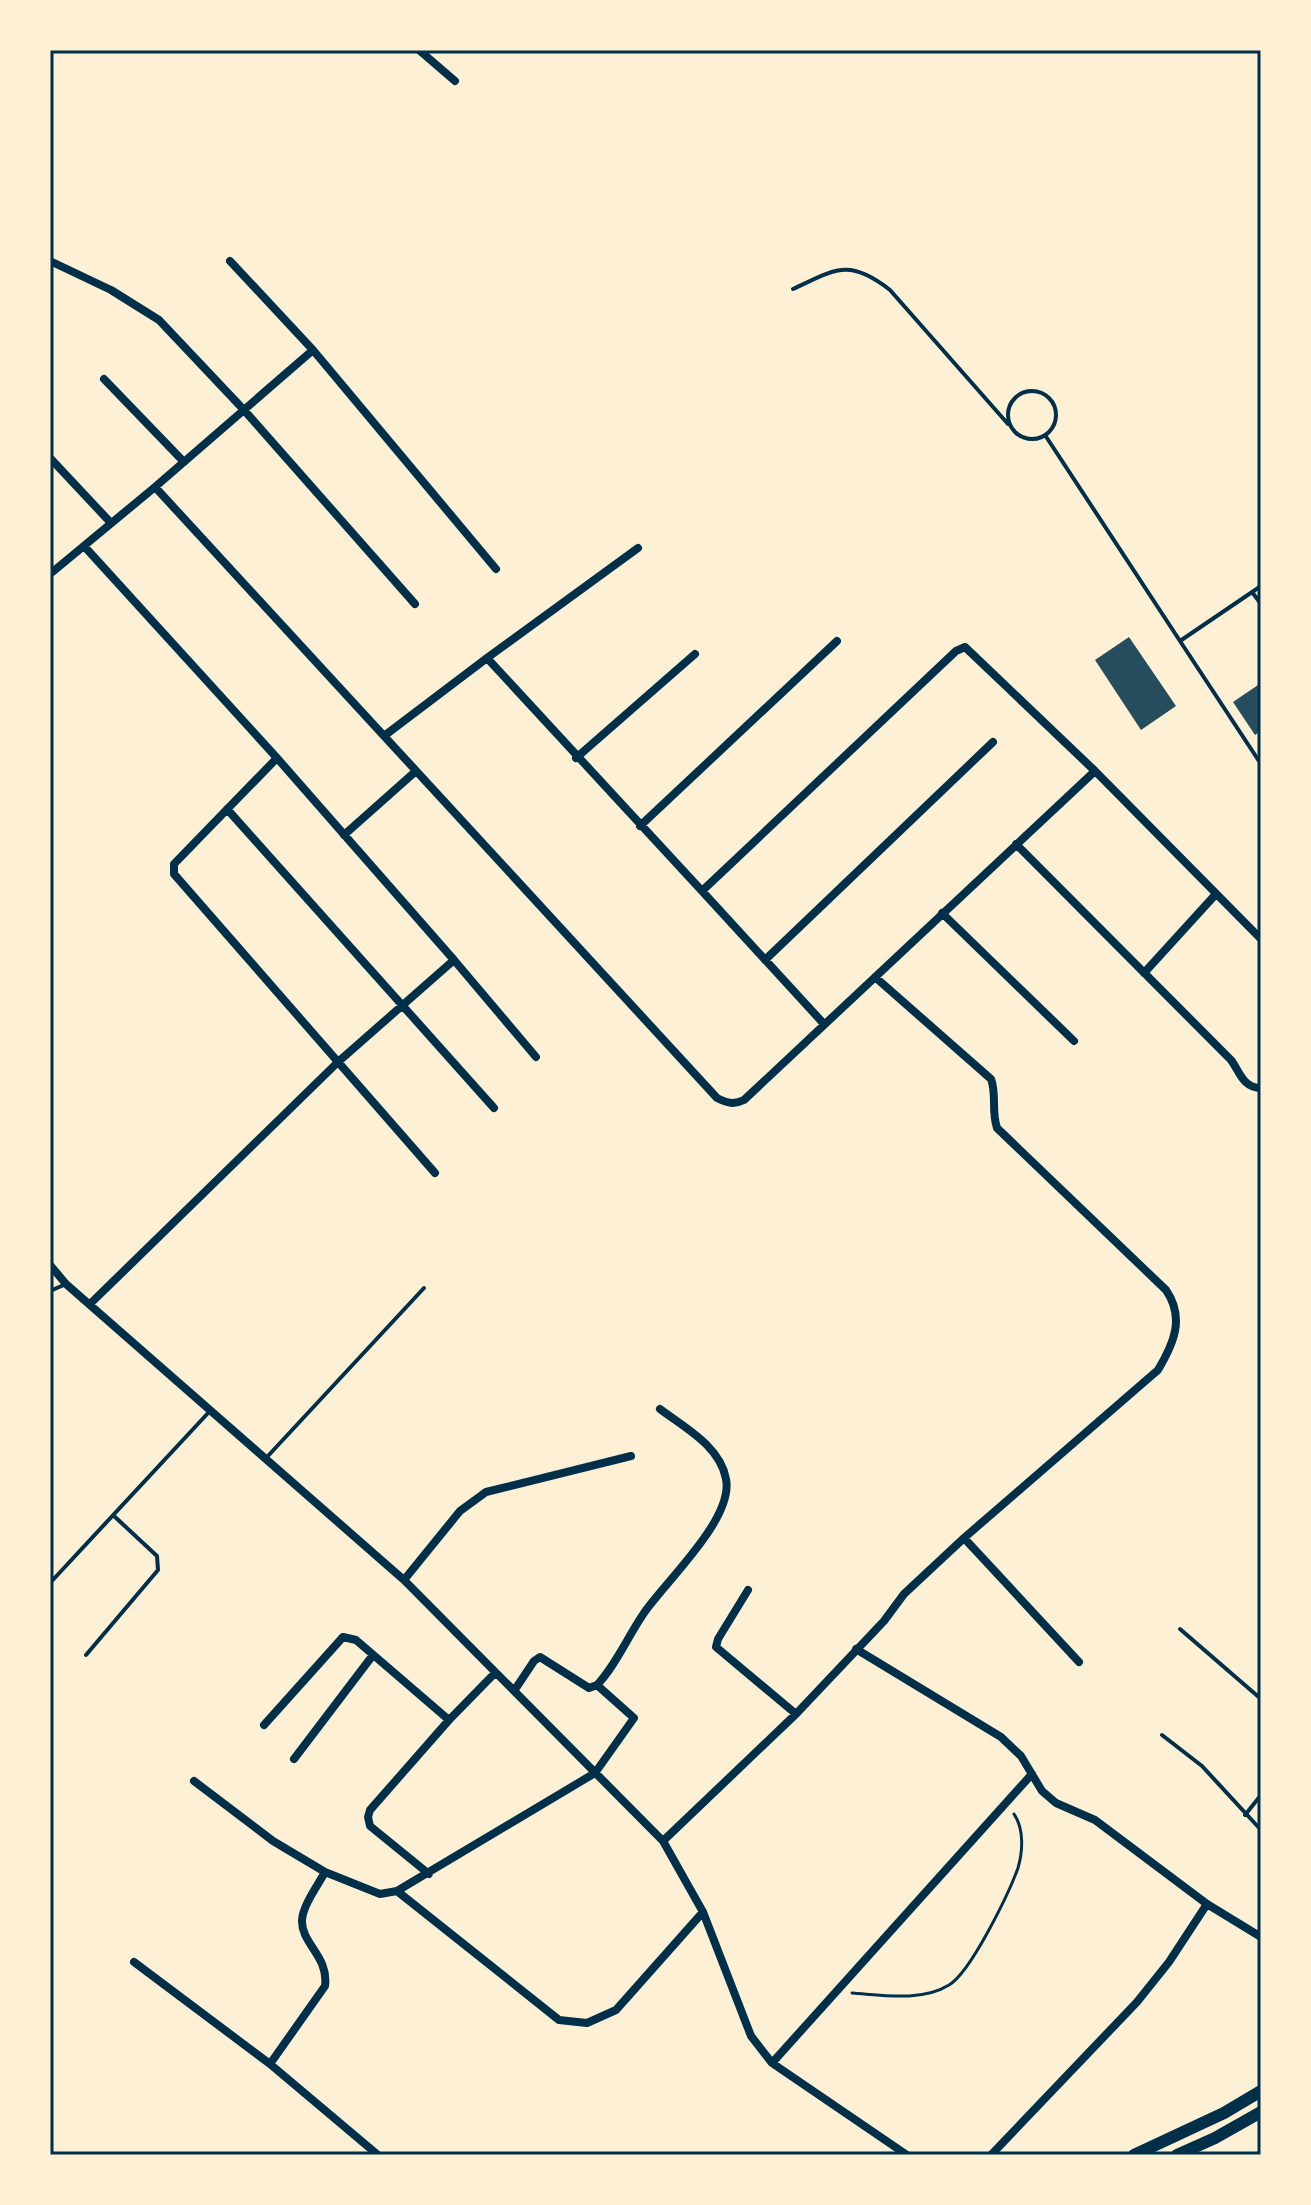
<svg xmlns="http://www.w3.org/2000/svg" width="1311" height="2205" viewBox="0 0 1311 2205" font-family="'Roboto Serif',serif">
<style>
.building{fill:#264d5e}
.lines{fill:none;stroke-linecap:round;stroke-linejoin:round}
.path{stroke:#003049;stroke-width:3}
.service{stroke:#003049;stroke-width:4}
.minor{stroke:#003049;stroke-width:8}
.primary{stroke:#003049;stroke-width:12}
.neatline{fill:none;stroke:#003049;stroke-width:3}
</style>
<rect width="100%" height="100%" fill="#fdf0d5"/>
<path class="building" d="M1129,637l47,69 -35,24 -46,-70z
M1261,683v48l-6,4 -22,-33z"/>
<g class="lines">
<path class="path" d="M852,1993c30,2 70,9 97,-8 22,-13 60,-92 69,-117 5,-17 6,-39 -4,-54"/>
<path class="service" d="M793,289c43,-20 56,-31 97,1l118,134
M1008 415a24 24 0 1 1 48 0a24 24 0 1 1-48 0Z
M1045,435l135,206
M1261,586l-81,55 81,123
M1252,592l9,12
M50,1291l16,-7
M267,1457l157,-169
M50,1583l159,-171
M1180,1629l81,70
M86,1655l72,-85 -1,-14 -43,-40
M1162,1735l40,31 59,64
M1245,1815l16,-20"/>
<path class="minor" d="M419,50l36,31
M50,261l61,29 48,30 85,90 171,194
M230,261l83,89 183,219
M104,379l80,83
M51,459l60,64
M155,487l158,-137
M84,546l193,212 177,202 -116,102 -248,242
M50,574l105,-87 562,611c10,5 17,7 27,2l351,-329 166,168
M487,658l151,-110
M384,736l103,-78 215,233 254,-240 9,-4 130,124
M277,758l-103,106v10l261,299
M576,758l119,-104
M227,809l267,299
M640,826l197,-185
M344,835l72,-64
M1016,844l215,216c9,12 12,28 30,28
M702,891l122,133
M942,913l132,128
M454,960l82,97
M765,960l228,-218
M1144,973l72,-79
M50,1265l16,19 338,296 259,261 40,71 48,124 21,27 135,92
M964,1538l115,124
M404,1580l56,-69 26,-19 145,-36
M748,1590l-30,49 -2,8 80,67
M856,1649l145,88 20,19 21,35 14,12 39,17 112,84 54,33
M514,1691l20,-30 6,-4 49,31 8,-3c19,-20 31,-49 47,-72 21,-31 90,-94 82,-134 -6,-33 -41,-51 -66,-70
M264,1725l79,-88 13,3 93,80
M294,1759l79,-104
M194,1781l79,60 52,31 55,22 17,-3 198,-118 39,-55 -37,-33
M663,1841l133,-127 88,-93 20,-27 60,-56 194,-168c16,-27 27,-52 8,-80l-169,-162c-6,-18 0,-33 -6,-49l-116,-102
M325,1872c-7,13 -22,33 -23,48 -1,24 27,36 23,66l-55,78 108,91
M429,1874l-59,-48 -2,-9 2,-7 79,-90 46,-47
M397,1891l162,129 28,3 29,-13 87,-98
M134,1962l136,102
M772,2063l260,-289
M991,2155l146,-153 32,-40 38,-58"/>
<path class="primary" d="M1134,2155l90,-42 37,-22
M1177,2155l38,-17 46,-26"/>
</g>
<rect width="1311" height="2205" fill="none" stroke="#fdf0d5" stroke-width="104"/>
<rect x="52" y="52" width="1207" height="2101" class="neatline"/>
</svg>
